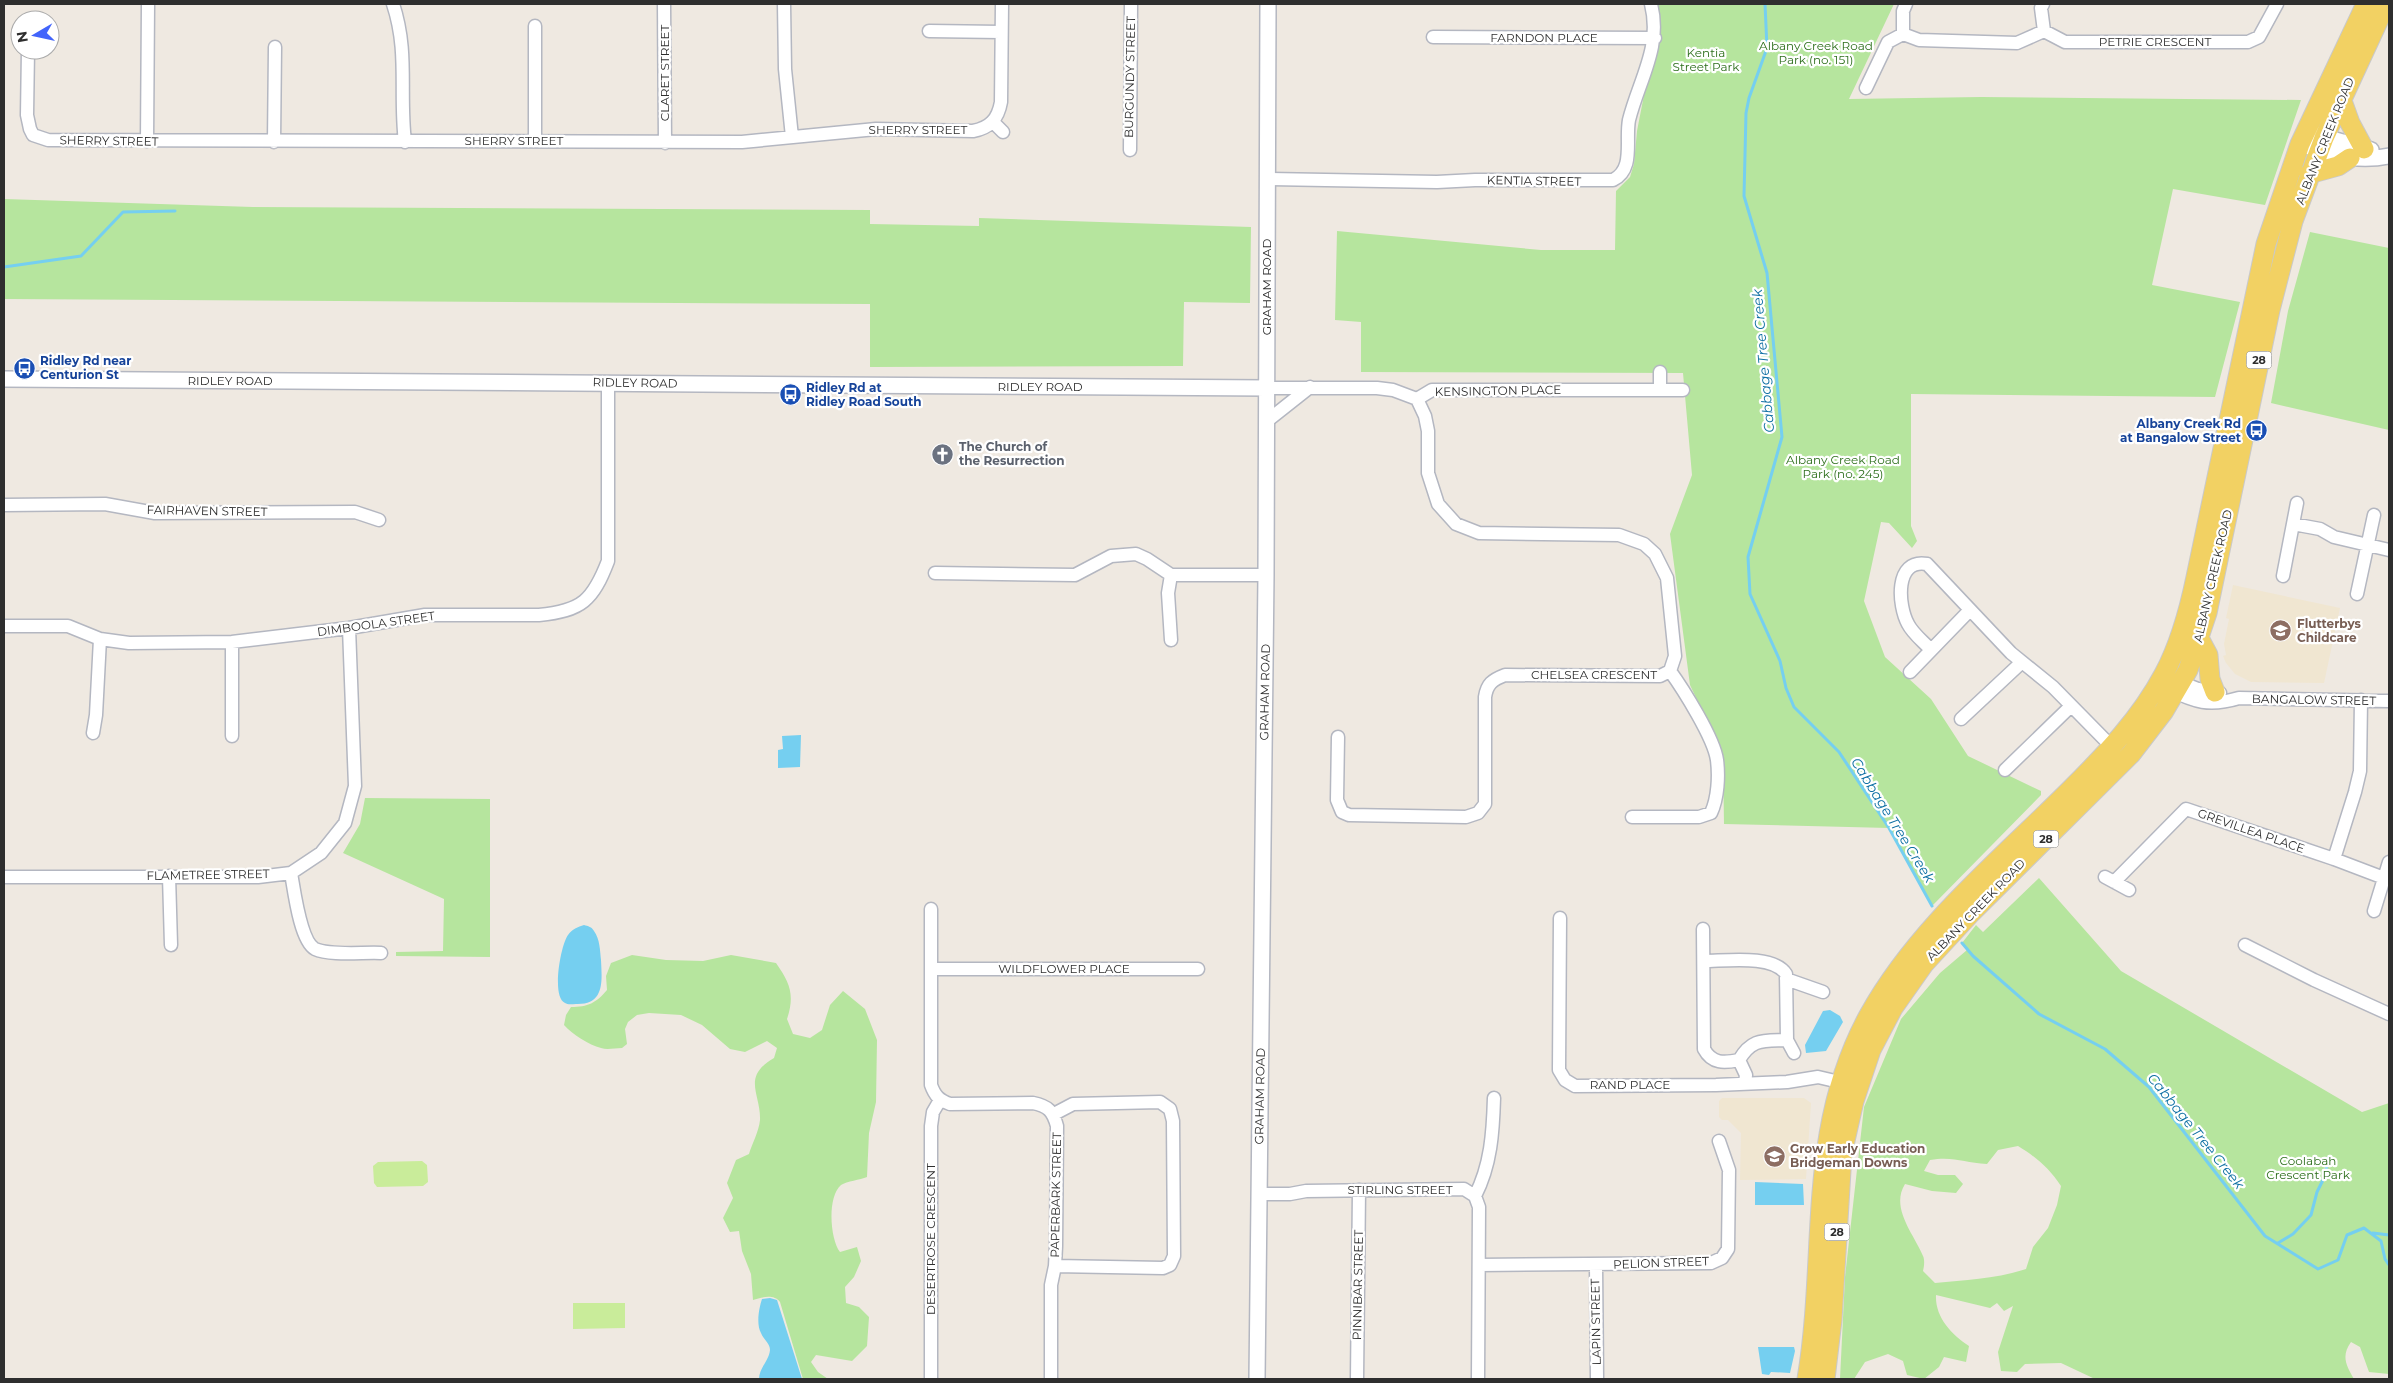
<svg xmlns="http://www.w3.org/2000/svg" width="2393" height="1383" viewBox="0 0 2393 1383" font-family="Montserrat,sans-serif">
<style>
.education{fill:#f0e6d1}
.green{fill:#b6e59e;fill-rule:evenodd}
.pitch{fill:#c9ec9a}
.water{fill:#75cff0}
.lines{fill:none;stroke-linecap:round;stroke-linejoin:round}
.stream{stroke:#75cff0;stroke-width:3}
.minor-casing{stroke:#b4b7c1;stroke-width:15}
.tertiary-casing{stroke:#b4b7c1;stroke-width:18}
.primary-casing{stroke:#c9c9c9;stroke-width:21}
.minor{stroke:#fff;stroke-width:12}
.tertiary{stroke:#fff;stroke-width:15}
.primary{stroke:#f2d163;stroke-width:19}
.labels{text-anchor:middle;stroke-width:4.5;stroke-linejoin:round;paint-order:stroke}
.shield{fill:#fff;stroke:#6d6d6d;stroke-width:1}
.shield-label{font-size:11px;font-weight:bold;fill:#2e2e2e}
.street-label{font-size:12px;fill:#2e2e2e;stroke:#fff}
.park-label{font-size:12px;fill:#2c6e1b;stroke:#fff}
.transit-label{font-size:12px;font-weight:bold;fill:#164399;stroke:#fff;text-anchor:start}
.worship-label{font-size:12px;font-weight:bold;fill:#5b616d;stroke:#fff;text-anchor:start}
.education-label{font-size:12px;font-weight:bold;fill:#785e54;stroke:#fff;text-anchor:start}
.water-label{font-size:14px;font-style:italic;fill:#0d6fa3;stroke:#fff}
</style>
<rect width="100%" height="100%" fill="#efe9e1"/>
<path class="education" d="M2233,585l107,23 -16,75 -73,-1 -16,-8 -9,-11 -3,-7 3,-1 -2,-11 5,-25 -3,-1z
M1722,1098h82l7,5 -5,76 -66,1 1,-47 -13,-13h-6l-3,-3v-16z"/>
<path class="green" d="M1656,4h238l-45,95 132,-2 320,3 -36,105 -92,-16 -21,96 88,17 -25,95 -304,-3v132l6,15 -5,7 -23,-25 -8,-1 -17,79 21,56 46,42 37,57 73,35v4l-109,111 -43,-78 -165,-4 -1,-70 -33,-69 -20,-151 22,-59 -9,-102 -322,-1v-50l-26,-2 2,-89 204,19h74l1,-59 14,-14 4,-13 3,-33 20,-103z
M4,199l249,8 617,3v14l109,2v-8l272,9 -1,76 -66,-1 -1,64 -313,1v-63l-866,-5z
M2310,232l79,16v182l-118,-27 17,-92z
M365,798l125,1v158l-94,-1v-4l47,-1 1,-52 -101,-46 17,-29z
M2039,878l82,93 241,141 27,-9v271l-20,-2 -9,-25 -9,-5c-10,14 -5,23 3,37h-259l-34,-16 -36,1 -8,8 -16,-1 -3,-19 15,-46 -9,5 -7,-8 -7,5 -54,-13c-1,22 15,39 33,51l-3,16 -22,-5 -5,10 -15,12 -17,-4 -4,-14 -15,-7 -23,8 -11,17h-14l5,-102 19,-170 37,-88 39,-46 27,-23 -5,-7 14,-18 7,7zM2018,1146c18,11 31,22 43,40l-4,19 -9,23 -15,19 -7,22c-30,10 -61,11 -91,14l-12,-12c1,-4 2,-11 0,-15 -9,-22 -33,-48 -18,-72l27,7 24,2 7,-9 -8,-9h-17l-14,-4 6,-11c24,-4 34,3 57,4l11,-14z
M632,955l34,5 37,1 28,-6 45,8c14,20 19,32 11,56l6,15 17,4 12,-8 8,-25 13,-14 22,18 12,31 -1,62 -7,31 -2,44c-7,3 -20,4 -26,8 -14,12 -11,54 -1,67l17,-5 4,14 -7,16 -9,10 1,16 13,4 10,10 -2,29 -15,15 -36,-6 -5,7 7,10 10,7h-25l-23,-77c-6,-8 -18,-5 -27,-2l-2,-26 -9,-23 -3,-20 -9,1 -7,-14 10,-20 -6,-15 9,-23 13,-6c3,-10 10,-23 11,-34 1,-26 -19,-43 14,-62l3,-10 -10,-7 -22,11 -15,-3 -28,-24 -21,-10 -32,-2 -12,2 -9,7 -3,7 2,15 -5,4c-7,0 -15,2 -21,0 -12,-3 -29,-14 -37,-23l2,-10 5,-8c17,0 25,-4 36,-17l-1,-14 5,-13z"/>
<path class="pitch" d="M422,1161l5,4 1,17 -5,4 -46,1 -3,-4 -1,-17 5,-4z
M573,1303h52v25l-52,1z"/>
<path class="water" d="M801,735l-1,32 -22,1v-18l5,-1 -1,-13z
M584,925c4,1 8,2 10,6 6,8 6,20 7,29 1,21 4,45 -25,44 -4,0 -8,1 -11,-1 -14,-6 -4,-59 3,-68 4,-6 10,-8 16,-10z
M1830,1010l10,6 3,6 -17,29 -20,2 -1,-8 18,-34z
M1755,1182l48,2 1,21h-49z
M770,1298l7,2 25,79h-43c0,-11 10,-18 11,-29 0,-7 -7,-11 -9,-17 -5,-9 -2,-25 1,-34z
M1758,1347h36l1,4 -5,22 -19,-1 -2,3 -7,-1z"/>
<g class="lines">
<path class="stream" d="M1765,4l2,44 -18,50 -3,15 -2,83 23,77 15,164 -34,120 2,37 30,67 6,27 8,19 45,45 50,76 43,78
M4,267l77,-11 42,-44 52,-1
M1962,943l11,13 66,58 66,35 44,38 116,149 53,33 20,-9 9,-25 17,-7 17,13 4,18 4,6
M2373,1233l16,2
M2278,1243l15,-9 18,-19 6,-23 8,-16 3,-18"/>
<defs>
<path id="minor" d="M393,4c16,48 6,89 12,138
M664,4l1,139
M784,4l1,65 7,68
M1906,4l-3,7v23l16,6 98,3 27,-12
M2043,4l-2,4 3,23 21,11h183l11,-5 18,-33
M535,26v115
M929,31l72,1
M1433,37l222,1
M28,50l-1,65 3,14 3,6 15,5 694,2 134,-13 97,2c17,-3 25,-12 28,-29l1,-98
M1866,88l22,-46 15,-8
M993,122l10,10
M147,141l1,-137
M274,142l1,-95
M1130,150l1,-146
M1267,179l170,3 38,-2h138c22,-11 12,-39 16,-60 10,-40 33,-73 22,-116
M1267,388h110l16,2 24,9 15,-9h251
M1660,390v-18
M1267,421l43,-34
M4,505l101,-1 50,9 200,-1 24,8
M2293,524l27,5 14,8 55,13
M935,573l140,2 36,-19 25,-2 11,5 24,16h95
M2283,576l14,-73
M2357,594l17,-79
M4,626h64l32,13 29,4 103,-1 117,-14 76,-13h114c43,-4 54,-15 69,-54v-178
M1171,640l-3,-47 3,-18
M232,642v94
M1931,650c-7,-8 -18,-16 -23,-26 -10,-18 -14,-66 19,-60l84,89 42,34 59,60
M1910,672l60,-62
M2175,680l23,9 22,4
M2168,689c27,13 41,18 71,9l150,3
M1961,719l61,-57
M93,733l3,-18 4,-76
M1338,737l-1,63 5,12 7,3 117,2 12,-4 7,-9v-107c2,-13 7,-17 20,-22l155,1 10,-5 5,-15 -8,-78 -12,-24 -11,-10 -25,-9 -140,-2 -23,-9 -18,-20 -10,-31v-42l-3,-15 -8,-17
M2005,770l66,-64
M1632,817h67l12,-4c7,-15 8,-37 6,-53 -3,-22 -34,-71 -47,-89
M2334,859l21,-67 5,-21 1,-71
M291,873c3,16 9,68 24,76 15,7 49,3 66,4
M169,876l2,69
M4,877h254l33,-4 30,-20 24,-30 10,-37 -6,-158
M2105,877l24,13
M2114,882l72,-73 148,50 50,19
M931,909v176c4,11 8,15 19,19l83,-1c15,3 20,8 24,23l-1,120 -1,20 -4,19v94
M2374,911l15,-49
M1560,918l-1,152 6,10 10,6 141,-1 71,-3 31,-5 30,7
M1703,929l1,120c8,15 20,14 35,11
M2245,945l69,35 75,34
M1704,961c21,0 69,-7 82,13l1,66c-24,1 -35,-2 -48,20
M931,969h267
M1786,979l37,13
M1787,1040l7,13
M1739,1060l7,15 -1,8
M1054,1114l19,-10 87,-2 10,7 3,12 1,135 -4,9 -7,3 -108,-2
M1259,1194h31l16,-3 158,-2 11,7 4,11 -1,172
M1475,1196c16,-31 18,-64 19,-98
M1479,1265l232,-2 11,-5 6,-9 1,-79 -10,-29
M1596,1265l1,114
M931,1379v-253l2,-14 7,-12
M1357,1379l2,-189"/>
<path id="tertiary" d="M2314,134l57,16
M2310,147c30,9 48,15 79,9
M4,379l1263,9
M1257,1379l9,-804 2,-571"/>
<path id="primary" d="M2341,98l9,25 14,26
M2309,174l29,-8 12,-8
M2200,640l8,15 2,24 5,13
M1807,1379c21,-125 -2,-247 62,-364 48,-87 132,-156 201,-225 36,-36 70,-71 94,-116 16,-30 25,-63 32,-97l70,-333 34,-100 66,-140
M1825,1379l7,-59 10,-166 12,-53 17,-51 22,-42 31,-44 47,-51 160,-159 33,-43 24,-41 19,-57 63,-303 23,-89 31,-83 62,-134"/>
</defs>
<use href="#minor" class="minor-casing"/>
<use href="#tertiary" class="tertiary-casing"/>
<use href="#primary" class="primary-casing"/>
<use href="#minor" class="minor"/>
<use href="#tertiary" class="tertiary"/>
<use href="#primary" class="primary"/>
</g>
<defs>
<symbol id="bus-disc" viewBox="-11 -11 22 22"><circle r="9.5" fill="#1a4fb4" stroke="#fff"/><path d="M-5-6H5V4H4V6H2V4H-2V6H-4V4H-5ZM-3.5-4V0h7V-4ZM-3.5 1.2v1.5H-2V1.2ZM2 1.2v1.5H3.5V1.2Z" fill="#fff"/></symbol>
<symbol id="church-disc" viewBox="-11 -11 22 22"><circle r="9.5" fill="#6b7280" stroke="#fff"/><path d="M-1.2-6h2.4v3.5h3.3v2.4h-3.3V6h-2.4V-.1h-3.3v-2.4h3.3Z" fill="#fff"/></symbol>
<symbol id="school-disc" viewBox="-11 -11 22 22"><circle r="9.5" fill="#8d6e63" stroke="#fff"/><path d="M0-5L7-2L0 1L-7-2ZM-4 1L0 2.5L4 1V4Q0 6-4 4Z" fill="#fff"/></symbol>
</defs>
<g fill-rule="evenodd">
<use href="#bus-disc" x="12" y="356" width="25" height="25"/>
<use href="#bus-disc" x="778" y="382" width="25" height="25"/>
<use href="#bus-disc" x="2244" y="418" width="25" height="25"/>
<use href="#church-disc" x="930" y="442" width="25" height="25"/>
<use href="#school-disc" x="2268" y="618" width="25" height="25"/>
<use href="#school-disc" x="1762" y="1144" width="25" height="25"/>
</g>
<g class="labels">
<g class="shield">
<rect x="2246.5" y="351.5" width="25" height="17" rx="4"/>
<rect x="2033.5" y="830.5" width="25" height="17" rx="4"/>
<rect x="1824.5" y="1223.5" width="25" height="17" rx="4"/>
</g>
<g class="shield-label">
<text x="2259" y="364">28</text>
<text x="2046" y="843">28</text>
<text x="1837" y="1236">28</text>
</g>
<g class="street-label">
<text x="1544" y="42">FARNDON PLACE</text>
<text x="2155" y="46">PETRIE CRESCENT</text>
<text transform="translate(665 73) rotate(-90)" y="4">CLARET STREET</text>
<text transform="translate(1130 77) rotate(-89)" y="4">BURGUNDY STREET</text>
<text x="918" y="134">SHERRY STREET</text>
<text transform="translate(109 141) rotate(1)" y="4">SHERRY STREET</text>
<text x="514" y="145">SHERRY STREET</text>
<text transform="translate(2325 141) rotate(-68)" y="4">ALBANY CREEK ROAD</text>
<text transform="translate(1534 181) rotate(1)" y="4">KENTIA STREET</text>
<text transform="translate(1267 287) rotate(-90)" y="4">GRAHAM ROAD</text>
<text x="230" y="385">RIDLEY ROAD</text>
<text transform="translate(635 383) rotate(1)" y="4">RIDLEY ROAD</text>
<text x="1040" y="391">RIDLEY ROAD</text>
<text transform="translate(1498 391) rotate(-1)" y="4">KENSINGTON PLACE</text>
<text transform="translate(207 511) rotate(1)" y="4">FAIRHAVEN STREET</text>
<text transform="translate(2213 576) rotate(-77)" y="4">ALBANY CREEK ROAD</text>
<text transform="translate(376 624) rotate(-8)" y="4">DIMBOOLA STREET</text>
<text x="1594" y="679">CHELSEA CRESCENT</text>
<text transform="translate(1265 692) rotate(-89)" y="4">GRAHAM ROAD</text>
<text transform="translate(2314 700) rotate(1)" y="4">BANGALOW STREET</text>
<text transform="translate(2251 831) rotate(19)" y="4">GREVILLEA PLACE</text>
<text transform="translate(208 875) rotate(-1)" y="4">FLAMETREE STREET</text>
<text transform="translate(1976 910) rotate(-46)" y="4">ALBANY CREEK ROAD</text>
<text x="1064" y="973">WILDFLOWER PLACE</text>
<text x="1630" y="1089">RAND PLACE</text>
<text transform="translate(1260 1096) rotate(-89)" y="4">GRAHAM ROAD</text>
<text x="1400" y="1194">STIRLING STREET</text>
<text transform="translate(1056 1195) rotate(-89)" y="4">PAPERBARK STREET</text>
<text transform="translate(931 1239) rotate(-90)" y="4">DESERTROSE CRESCENT</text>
<text transform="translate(1661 1263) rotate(-2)" y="4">PELION STREET</text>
<text transform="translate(1358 1285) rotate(-89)" y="4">PINNIBAR STREET</text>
<text transform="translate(1596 1322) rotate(-91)" y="4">LAPIN STREET</text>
</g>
<g class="park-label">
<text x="1816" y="50">Albany Creek Road<tspan x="1816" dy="14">Park (no. 151)</tspan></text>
<text x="1706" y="57">Kentia<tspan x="1706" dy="14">Street Park</tspan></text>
<text x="1843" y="464">Albany Creek Road<tspan x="1843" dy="14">Park (no. 245)</tspan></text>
<text x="2308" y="1165">Coolabah<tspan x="2308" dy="14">Crescent Park</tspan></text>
</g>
<g class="transit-label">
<text x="40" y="365">Ridley Rd near<tspan x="40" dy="14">Centurion St</tspan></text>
<text x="806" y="392">Ridley Rd at<tspan x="806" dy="14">Ridley Road South</tspan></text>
<text x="2241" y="428" text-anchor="end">Albany Creek Rd<tspan x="2241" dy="14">at Bangalow Street</tspan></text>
</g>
<g class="worship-label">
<text x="959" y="451">The Church of<tspan x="959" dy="14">the Resurrection</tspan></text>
</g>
<g class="education-label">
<text x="2297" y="628">Flutterbys<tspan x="2297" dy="14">Childcare</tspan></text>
<text x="1790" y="1153">Grow Early Education<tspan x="1790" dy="14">Bridgeman Downs</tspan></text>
</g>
<g class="water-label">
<text transform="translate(1763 361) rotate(-95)" y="5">Cabbage Tree Creek</text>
<text transform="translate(1893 820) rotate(58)" y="5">Cabbage Tree Creek</text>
<text transform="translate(2196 1131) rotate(51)" y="5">Cabbage Tree Creek</text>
</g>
</g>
<rect width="2393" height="1383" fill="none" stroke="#2e2e2e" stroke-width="10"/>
<g transform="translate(35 35) rotate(261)"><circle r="24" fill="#ffffff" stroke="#ababab"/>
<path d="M0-4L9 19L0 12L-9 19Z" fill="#4264fb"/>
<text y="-8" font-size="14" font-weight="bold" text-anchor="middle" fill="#2e2e2e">N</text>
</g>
</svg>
